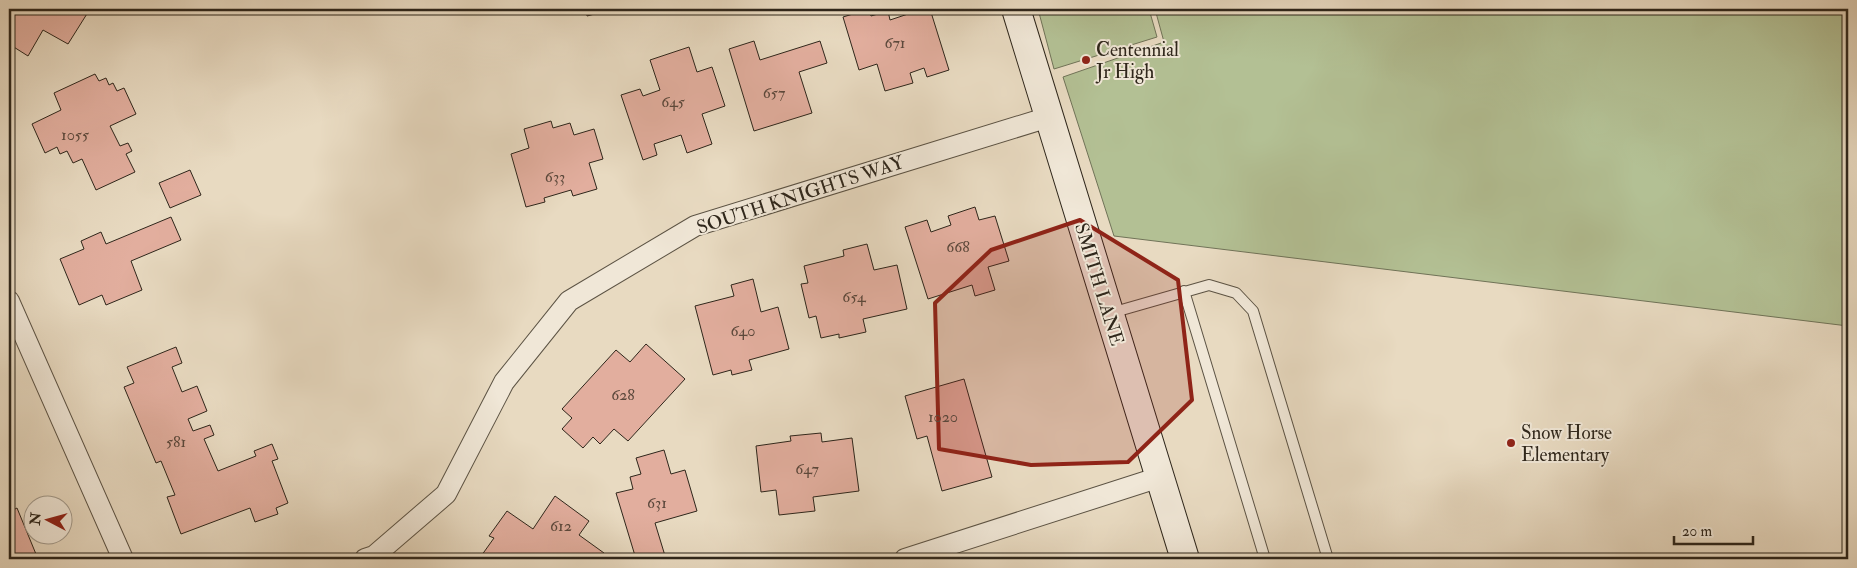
<svg xmlns="http://www.w3.org/2000/svg" width="1857" height="568" viewBox="0 0 1857 568" font-family="'IM FELL Double Pica',serif">
<style>
.green{fill:#b3c094;stroke:#707358}
.building{fill:#e2ae9e;stroke:#2e261b}
.lines{fill:none;stroke-linecap:round;stroke-linejoin:round}
.lane-casing{stroke:#5c5344;stroke-width:12}
.street-casing{stroke:#5c5344;stroke-width:22}
.secondary-casing{stroke:#2e261b;stroke-width:30}
.lane{stroke:#f0e7d7;stroke-width:10}
.street{stroke:#f0e7d7;stroke-width:20}
.secondary{stroke:#f0e7d7;stroke-width:28}
.marked{fill:#8f2418;fill-opacity:0.2;stroke:#8f2418;stroke-width:4;stroke-linejoin:round}
.poi-dot{fill:#8f2418;stroke:#f0e7d7;stroke-width:2}
.labels{text-anchor:middle;stroke-width:4;stroke-linejoin:round;paint-order:stroke}
.number-label{font-size:16px;fill:#5b483c}
.poi-label{font-size:19px;fill:#2e261b;stroke:#f0e7d7;text-anchor:start}
.street-label{font-size:19px;fill:#2e261b;stroke:#f0e7d7}
</style>
<rect width="100%" height="100%" fill="#e8dac1"/>
<filter id="stains"><feTurbulence type="fractalNoise" baseFrequency=".004" numOctaves="4"/><feColorMatrix values="0 0 0 0 .2 0 0 0 0 .09 0 0 0 0 .02 0 0 0 .5 -.17"/></filter>
<radialGradient id="worn" r=".72"><stop offset=".6" stop-color="#630" stop-opacity="0"/><stop offset="1" stop-color="#630" stop-opacity=".3"/></radialGradient>
<path class="green" d="M1038,9h111l8,28 -103,32z
M1155,9h693v317l-734,-90 -51,-159 101,-35z"/>
<path class="building" d="M9,9h81l-22,35 -25,-14 -15,26 -19,-12z
M586,9h28l-27,7z
M869,9l2,7 17,-5 2,9 18,-6 -2,-5h24l19,61 -22,7 -3,-9 -14,5 3,10 -28,8 -8,-27 -18,6 -16,-53z
M754,41l6,19 60,-19 7,22 -28,9 13,41 -58,18 -25,-82z
M689,47l8,25 15,-5 13,39 -23,8 10,30 -25,9 -6,-18 -27,9 3,11 -14,5 -22,-65 19,-6 3,7 17,-6 -10,-30z
M95,74l4,7 7,-3 3,7 4,-2 4,8 7,-3 12,26 -26,12 10,20 8,-3 4,8 -6,3 9,18 -39,18 -14,-31 -9,4 -6,-12 -7,3 -3,-7 -12,6 -13,-29 29,-14 -7,-17z
M551,121l2,7 17,-5 4,12 20,-6 9,30 -14,4 8,26 -24,7 -2,-6 -27,8 1,4 -19,5 -15,-53 18,-6 -5,-19z
M190,170l11,25 -31,13 -11,-25z
M975,207l4,13 16,-4 14,45 -21,6 7,23 -20,6 -3,-11 -44,14 -23,-72 22,-7 4,12 20,-7 -3,-9z
M171,217l10,23 -50,21 11,29 -36,15 -4,-10 -23,10 -19,-46 24,-10 -3,-8 20,-9 5,12z
M867,244l7,26 23,-5 10,44 -44,10 3,13 -27,6v-4l-18,4 -5,-22 -7,2 -8,-34 7,-1 -4,-17 40,-10 -1,-6z
M753,279l8,33 17,-5 11,42 -40,11 3,10 -20,5 -1,-5 -18,5 -18,-69 39,-10 -3,-11z
M646,344l39,35 -57,62 -14,-12 -14,15 -7,-7 -10,11 -21,-19 10,-11 -10,-9 54,-59 14,12z
M176,347l6,16 -10,4 10,25 15,-6 10,25 -19,8 5,12 17,-6 4,10 -10,4 14,32 38,-15 -2,-5 18,-7 6,15 -6,2 16,42 -12,5 2,6 -23,8 -5,-14 -69,26 -14,-37 8,-2 -14,-34 -5,2 -32,-76 10,-4 -7,-16z
M964,379l28,98 -50,14 -15,-55 -10,3 -12,-43z
M821,433l1,9 30,-4 7,53 -46,6 2,14 -36,4 -3,-25 -15,2 -5,-46 35,-5 -1,-5z
M664,450l7,24 14,-4 12,41 -42,12 11,36h-30l-20,-66 17,-4 -3,-12 11,-3 -5,-16z
M555,496l34,25 -10,14 25,18 -4,6h-121l15,-21 -5,-2 18,-25 26,18z
M17,508l21,51h-29v-47z"/>
<g class="lines">
<defs>
<path id="lane" d="M1184,291l81,268
M1111,313l98,-28 27,8 17,18 75,248"/>
<path id="street" d="M9,301l114,258
M365,559l9,-3 72,-62 58,-112 65,-81 126,-75 354,-109
M905,559l255,-82"/>
<path id="secondary" d="M1016,9l169,550"/>
</defs>
<use href="#lane" class="lane-casing"/>
<use href="#street" class="street-casing"/>
<use href="#secondary" class="secondary-casing"/>
<use href="#lane" class="lane"/>
<use href="#street" class="street"/>
<use href="#secondary" class="secondary"/>
</g>
<path class="marked" d="M1080,220l98,60 14,120 -64,62 -97,3 -92,-16 -4,-146 56,-53z"/>
<g class="poi-dot">
<circle cx="1086" cy="60" r="5"/>
<circle cx="1511" cy="443" r="5"/>
</g>
<g class="labels">
<g class="number-label">
<text x="895" y="48">671</text>
<text x="774" y="98">657</text>
<text x="673" y="107">645</text>
<text x="75" y="140">1055</text>
<text x="555" y="182">633</text>
<text x="958" y="252">668</text>
<text x="854" y="302">654</text>
<text x="743" y="336">640</text>
<text x="623" y="400">628</text>
<text x="943" y="422">1020</text>
<text x="176" y="447">581</text>
<text x="807" y="474">647</text>
<text x="657" y="508">631</text>
<text x="561" y="531">612</text>
</g>
<g class="poi-label">
<text x="1096" y="56">Centennial<tspan x="1096" dy="22">Jr High</tspan></text>
<text x="1521" y="439">Snow Horse<tspan x="1521" dy="22">Elementary</tspan></text>
</g>
<g class="street-label">
<text transform="translate(800 194) rotate(-18)" y="7">SOUTH KNIGHTS WAY</text>
<text transform="translate(1100 284) rotate(73)" y="7">SMITH LANE</text>
</g>
</g>
<rect width="1857" height="568" fill="none" stroke="#e8dac1" stroke-width="30"/>
<rect x="10" y="10" width="1837" height="548" fill="none" stroke="#2e261b" stroke-width="2.5"/>
<rect x="15" y="15" width="1827" height="538" fill="none" stroke="#2e261b"/>
<g transform="translate(48 520) rotate(276)"><circle r="24" fill="#f0e7d7" stroke="#a29a8c"/>
<path d="M0-4L9 19L0 12L-9 19Z" fill="#8f2418"/>
<text y="-8" font-size="14" font-weight="bold" text-anchor="middle" fill="#2e261b">N</text>
</g>
<path d="M1674 536v8h79v-8" fill="none" stroke="#2e261b" stroke-width="2.5"/>
<text x="1682" y="536" font-size="15" fill="#2e261b" stroke="#f0e7d7" stroke-width="4" paint-order="stroke">20 m</text>
<rect width="100%" height="100%" filter="url(#stains)"/>
<rect width="100%" height="100%" fill="url(#worn)"/>
</svg>
